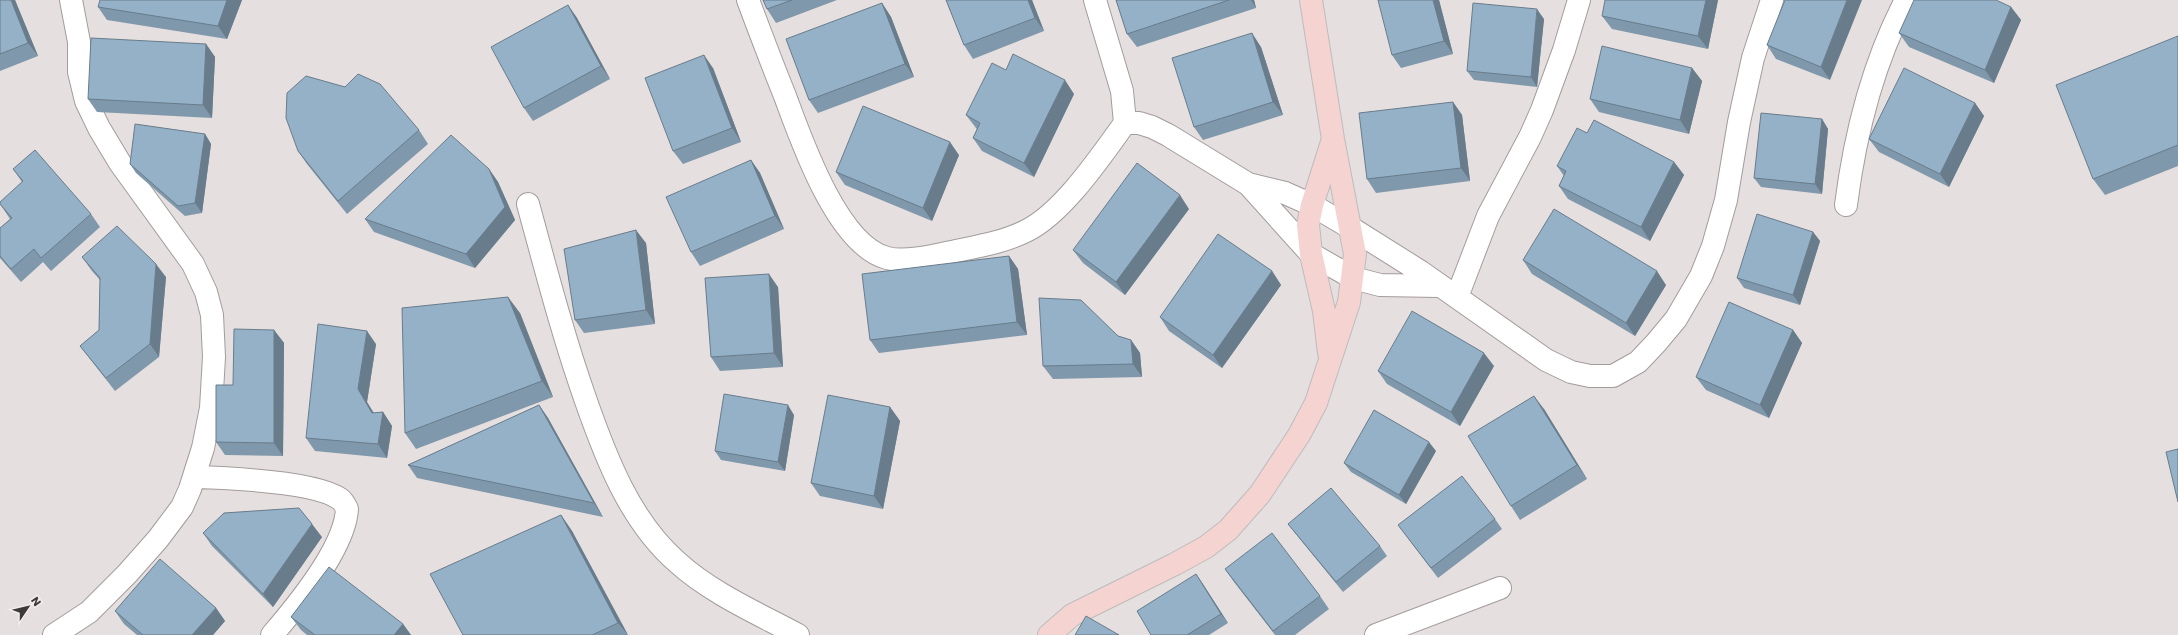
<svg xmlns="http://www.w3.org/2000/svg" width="2178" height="635" viewBox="0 0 2178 635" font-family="Poppins,sans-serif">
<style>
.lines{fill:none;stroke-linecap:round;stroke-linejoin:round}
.minor-casing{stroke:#a39c9c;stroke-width:24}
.major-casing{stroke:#bdbcbc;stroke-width:24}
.minor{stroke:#fff;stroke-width:22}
.major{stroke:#f5d3d0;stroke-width:22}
.wall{fill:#8098ab}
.shaded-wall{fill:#687c8b}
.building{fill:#95b1c7;stroke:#687c8b}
</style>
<rect width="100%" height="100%" fill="#e6dfdf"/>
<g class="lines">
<defs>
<path id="minor" d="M748,0c12,32 24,64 37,96 16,43 52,149 102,162 19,5 50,-3 69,-7 24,-5 48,-9 70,-20 37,-18 75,-75 99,-108l-3,-32 -27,-91
M1125,123h14l13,4 16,8 80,49 63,70 42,24 27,7 59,1
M1248,184l37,9 27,12 39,23 70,44 125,88 25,12 19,4h23l25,-14 18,-19 20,-24 25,-43 12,-30 13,-46 13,-78 14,-64 19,-58
M528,204c18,66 35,132 58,197 20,57 44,120 91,161 34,31 80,51 121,73
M1846,205c9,-71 27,-142 60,-205
M1457,297l31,-81 42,-79 12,-27 22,-60 15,-50
M194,477c33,1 121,4 146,22 3,2 5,6 7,10 -2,38 -50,97 -75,126
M54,635l35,-23 38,-38 31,-35 24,-32 8,-18 13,-41 8,-40 3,-51 -2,-42 -6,-23 -13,-28 -73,-101 -21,-35 -13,-27 -7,-29v-30l-8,-42
M1376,635l124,-47"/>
<path id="major" d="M1329,353l-5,-42 -13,-57 -3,-29 4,-20 21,-66
M1049,635l23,-20 103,-51 31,-17 22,-17 32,-36 39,-59 17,-32 33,-101 6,-48 -22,-115 -22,-139"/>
</defs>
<use href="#minor" class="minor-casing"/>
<use href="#major" class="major-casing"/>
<use href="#minor" class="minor"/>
<use href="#major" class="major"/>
</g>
<path class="wall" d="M0,0h15l23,56 -38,15z
M100,0h142l-15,39 -120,-19 -9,-13z
M763,0h74l-61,23 -9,-14z
M946,0h86l12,31 -71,28 -9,-14z
M1116,0h138l2,8 -119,39 -10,-13z
M1439,0l14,54 -52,14 -9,-13z
M1718,0l-10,49 -96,-20 -10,-13z
M1785,0l45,80 -54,-21 -9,-14z
M882,3l9,14 23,60 -96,36 -9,-13z
M568,5l9,13 33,61 -77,42 -9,-13z
M2011,7l10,13 -27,63 -85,-36 -10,-14z
M1544,19l-7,68 -63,-7 -7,-9z
M2178,36v130l-73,29 -12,-16z
M206,44l9,13 -3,61 -115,-6 -9,-13z
M1261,47l22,68 -80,25 -9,-13z
M713,68l28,74 -58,22 -10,-13z
M1692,68l10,13 -13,53 -90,-22 -9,-13z
M1006,70l68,24 -40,83 -52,-26 -9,-13 4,-9 -1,-1 -10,-13z
M1453,102l9,13 8,66 -94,12 -9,-14z
M1975,103l9,13 -35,71 -70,-35 -10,-13z
M1822,119l6,10 -6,65 -61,-7 -7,-9z
M419,130l9,14 -81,70 -40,-50 -9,-13z
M205,134l6,10 -9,69 -17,3 -49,-43 -6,-9z
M959,155l-27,66 -87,-36 -9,-13z
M751,160l9,13 24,56 -84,37 -9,-14z
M1674,162l10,13 -34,66 -82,-42 -9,-13 5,-10 -7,-10z
M13,169l78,45 9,13 -49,44 -8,-9 -22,20 -21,-24v-30l10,-9 -10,-15 22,-22z
M489,169l9,13 17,38 -40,48 -101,-36 -9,-13z
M1189,209l-64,86 -42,-32 -10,-13z
M1813,232l7,9 -20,64 -56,-17 -7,-10z
M646,243l9,81 -71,9 -9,-13z
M1009,256l9,13 9,66 -148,18 -9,-13z
M82,257l84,20 -7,80 -44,34 -25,-32 -10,-13 19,-16 1,-50 -8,-9z
M1523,260l143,25 -31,51 -103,-62z
M1272,271l9,14 -59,83 -53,-37 -9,-14z
M778,287l5,80 -63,4 -9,-14z
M520,313l33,84 -137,52 -11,-16z
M274,330l10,13 -1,113 -58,-1 -9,-13 17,-57z
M1793,330l9,13 -33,75 -63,-28 -10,-13z
M1118,336l13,4 9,13 2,24 -89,2 -10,-13z
M376,344l-9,58 7,11 9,-1 9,14 -5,32 -72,-7 -9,-13z
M1494,366l-34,60 -73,-42 -9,-13z
M539,405l9,13 55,99 -186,-39 -9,-13z
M890,407l10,14 -17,88 -63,-13 -9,-13z
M1544,409l43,70 -67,41 -9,-14z
M794,415l-9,56 -64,-11 -6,-9z
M1436,451l-30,53 -55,-32 -7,-9z
M561,515l11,16 56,104h-165z
M1495,519l7,10 -64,49 -40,-53z
M1288,524l92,22 7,10 -44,36 -48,-59z
M203,533l119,4 -49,70 -61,-61z
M1225,569l95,27 9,13 -34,26h-20l-41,-53z
M1196,574l32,49 -19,12h-58z
M216,608l9,13 -12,14h-76l-13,-11 -9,-13z
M291,617l112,7 8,11h-104l-6,-5z"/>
<path class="shaded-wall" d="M11,0h4l23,56 -10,-13z
M227,0h15l-15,39 -9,-13z
M1028,0h4l12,31 -9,-13z
M1251,0h3l2,8z
M1433,0h6l14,54 -9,-13z
M1706,0h12l-10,49 -10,-13z
M1847,0h15l-32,80 -9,-13z
M882,3l9,14 23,60 -9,-13z
M568,5l9,13 33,61 -9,-13z
M2011,7l10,13 -27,63 -9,-13z
M1537,9l7,10 -7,68 -6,-10z
M1252,33l9,14 22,68 -10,-13z
M206,44l9,13 -3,61 -9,-13z
M704,55l9,13 28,74 -9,-14z
M1692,68l10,13 -13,53 -9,-14z
M1065,80l9,14 -40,83 -10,-14z
M1453,102l9,13 8,66 -9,-13z
M1975,103l9,13 -35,71 -9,-13z
M1822,119l6,10 -6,65 -7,-10z
M205,134l6,10 -9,69 -7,-10z
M950,142l9,13 -27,66 -9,-13z
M751,160l9,13 24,56 -9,-13z
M1674,162l10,13 -34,66 -9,-14z
M489,169l9,13 17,38 -40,48 -9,-14z
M1180,195l9,14 -64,86 -9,-13z
M636,230l10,13 9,81 -9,-14z
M1813,232l7,9 -20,64 -7,-10z
M1009,256l9,13 9,66 -10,-13z
M156,264l10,13 -7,80 -9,-13z
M1272,271l9,14 -59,83 -9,-13z
M1657,271l9,14 -31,51 -9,-13z
M769,274l9,13 5,80 -9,-14z
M508,297l12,16 33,84 -11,-16z
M274,330l10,13 -1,113 -9,-13z
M1793,330l9,13 -33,75 -9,-13z
M367,331l9,13 -9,58 14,24 2,-14 9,14 -5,32 -9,-14 -6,-31 -14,-24z
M1131,340l9,13 2,24 -9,-13z
M1484,353l10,13 -34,60 -9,-14z
M1534,396l10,13 43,70 -10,-14z
M539,405l9,13 55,99 -9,-14z
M788,405l6,10 -9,56 -7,-9z
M890,407l10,14 -17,88 -9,-13z
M1429,442l7,9 -30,53 -7,-9z
M561,515l11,16 56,104 -10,-12z
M312,524l10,13 -49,70 -10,-13z
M1196,574l7,10 25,39 -7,-9z
M216,608l9,13 -12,14h-21z
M403,624l8,11h-17z"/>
<path class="building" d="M0,0h11l17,43 -28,11z
M100,0h127l-9,26 -120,-19z
M763,0h29l-25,9z
M946,0h82l7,18 -71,27z
M1116,0h113l-102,34z
M1378,0h55l11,41 -52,14z
M1605,0h101l-8,36 -96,-20z
M1785,0h62l-26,67 -54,-22z
M1914,0h82l15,7 -26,63 -86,-37z
M882,3l23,61 -96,36 -23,-61z
M1473,3l64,6 -6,68 -64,-6z
M568,5l33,61 -77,42 -33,-61z
M1252,33l21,69 -79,25 -22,-69z
M2178,36v109l-85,34 -37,-94z
M91,38l115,6 -3,61 -115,-6z
M1602,46l90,22 -12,52 -90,-21z
M1013,54l52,26 -41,83 -51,-25 7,-15 -14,-8 26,-52 14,7z
M704,55l28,73 -59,23 -28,-73z
M1904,68l71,35 -35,71 -71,-35z
M358,74l22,10 39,46 -81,71 -40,-50 -12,-33 1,-25 19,-17 39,11z
M1453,102l8,66 -94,11 -8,-66z
M863,106l87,36 -27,66 -87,-36z
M1761,113l61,6 -7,65 -61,-6z
M1594,120l80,42 -33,65 -82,-41 7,-15 -9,-5 20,-38 10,5z
M135,124l70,10 -10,69 -17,3 -48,-42z
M451,135l38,34 16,38 -39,47 -101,-35z
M35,150l56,64 -50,44 -7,-9 -23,20 -11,-13v-28l12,-10 -12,-14v-2l23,-21 -10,-12z
M751,160l24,56 -84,36 -25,-55z
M1137,163l43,32 -64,87 -43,-32z
M1554,209l103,62 -31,52 -103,-63z
M1757,214l56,18 -20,63 -56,-17z
M117,226l39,38 -6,80 -44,34 -26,-32 19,-16 1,-52 -18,-21z
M636,230l10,80 -71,10 -11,-71z
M1218,234l54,37 -59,84 -53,-38z
M1009,256l8,66 -147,18 -8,-66z
M769,274l5,79 -63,4 -6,-79z
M508,297l34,84 -137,52 -3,-125z
M1039,298l42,2 37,36 13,4 2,24 -90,2z
M1729,302l64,28 -33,75 -64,-28z
M1412,311l72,42 -33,59 -73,-41z
M318,324l49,7 -9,58 14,24 11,-1 -5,32 -72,-6z
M234,329l40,1v113l-58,-1v-57h17z
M724,394l64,11 -10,57 -63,-11z
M828,395l62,12 -16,89 -63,-13z
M1534,396l43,69 -66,41 -43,-70z
M539,405l55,98 -186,-38z
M1374,410l55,32 -30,53 -55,-32z
M2178,449v53l-12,-50z
M1462,476l33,43 -64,49 -33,-43z
M1331,488l49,58 -44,36 -48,-58z
M299,508l13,16 -49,70 -60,-61 21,-20z
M561,515l57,108 -26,12h-129l-33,-61z
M1272,533l48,63 -47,35 -48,-62z
M160,559l56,49 -24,27h-49l-28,-24z
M329,567l74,57 -9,11h-79l-24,-18z
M1196,574l25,40 -34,21h-36l-14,-24z
M1086,616l33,19h-44z"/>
<g transform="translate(28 607) rotate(55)" stroke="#f3ecec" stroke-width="3" paint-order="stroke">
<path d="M0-3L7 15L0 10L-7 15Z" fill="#3c3939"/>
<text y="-6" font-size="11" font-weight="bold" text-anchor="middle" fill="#3c3939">N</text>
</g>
</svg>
